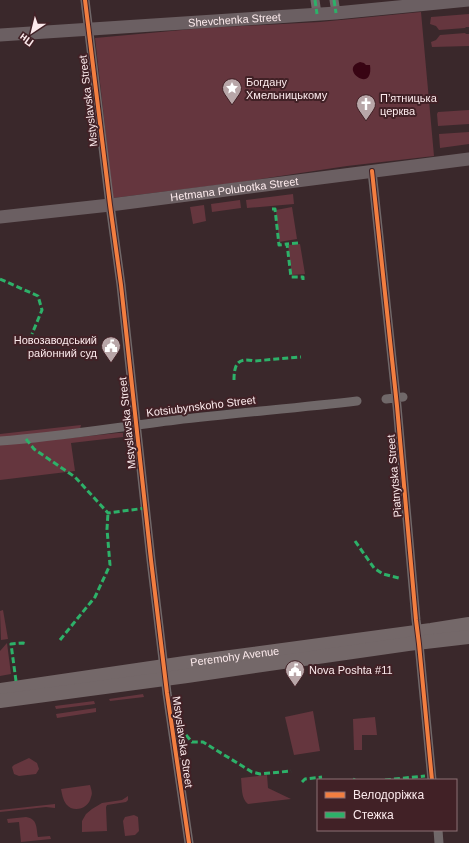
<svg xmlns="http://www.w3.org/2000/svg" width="469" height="843" viewBox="0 0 469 843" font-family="Arial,sans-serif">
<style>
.green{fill:#65363e}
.water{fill:#380413}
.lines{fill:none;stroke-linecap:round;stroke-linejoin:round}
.street{stroke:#706869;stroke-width:9}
.secondary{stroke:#6b5f62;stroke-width:13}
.primary{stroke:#746869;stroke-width:14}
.quiet{stroke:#2db169;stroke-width:3;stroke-dasharray:6 3;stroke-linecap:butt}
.cycleway-casing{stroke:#412126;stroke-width:6}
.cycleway{stroke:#f27e40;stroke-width:4}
.labels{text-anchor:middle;stroke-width:4;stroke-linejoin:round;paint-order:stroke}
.street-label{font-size:11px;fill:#fceaec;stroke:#412126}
.poi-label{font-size:11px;fill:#fceaec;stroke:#412126;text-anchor:start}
</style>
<rect width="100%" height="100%" fill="#3a282b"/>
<path class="green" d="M421,12l13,144 -87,10 -106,16 -128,16 -18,-160 109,-10 116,-6z
M469,14v13h-3l-1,1 -26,2 -3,-4 -6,-2 1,-7z
M465,33l1,1h3v12l-37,1 -1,-5 5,-2 4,-5z
M469,110v14l-31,2 -1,-12 1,-2z
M469,132v12l-29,4 -1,-14z
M293,194l1,10 -47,4 -1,-8z
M240,200l1,8 -29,4 -1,-8z
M204,205l2,16 -13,3 -3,-17z
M292,207l5,32 -18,3 -3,-32z
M300,244l5,30 -13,1 -4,-30z
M81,425l-1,4 -80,9v-4z
M118,433h5v4l-52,6 4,28 -75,9v-35z
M3,610l5,29 -7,1 -1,-29z
M7,643l4,31 -11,2v-25z
M143,694l1,3 -34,4 -1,-2z
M94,701l1,3 -39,5 -1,-3z
M96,708v4l-39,6 -1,-4z
M313,711l7,40 -26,4 -9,-38z
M375,717l2,18h-15v15h-8l-1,-31z
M29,758l8,5 2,6 -3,5 -17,2 -5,-2 -2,-7 2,-2z
M267,775l1,13 23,11 -43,5c-7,-5 -6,-17 -7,-26z
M90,785c1,4 3,8 1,12 -2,11 -17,17 -25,7 -3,-4 -4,-10 -5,-15z
M128,796v4l-2,2 -19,3 -1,2 1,24 -25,1v-11l4,-7 6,-5 10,-6 20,-3z
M55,804v4l-9,-1 -46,5v-2z
M134,815l4,2 1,14 -4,4 -10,1 -2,-15 2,-4z
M26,817c12,2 10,11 12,20l12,-1 1,3 -30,3 -2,-20 -11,1 -1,-4z"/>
<path class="water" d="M360,62l4,1 2,2h4c4,30 -32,4 -10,-3z"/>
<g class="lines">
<path class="street" d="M85,0l25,205 11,80 30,275 16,133 22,150
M315,0l2,14
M334,0l2,13
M372,171l25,235 19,214 3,24 13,136
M386,399l17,-2
M0,441c59,-4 117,-14 176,-21 60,-7 121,-12 181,-19
M438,830l1,13"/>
<g class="secondary">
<path id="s1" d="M0,35l336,-22 133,-13"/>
<path id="s2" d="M0,217l110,-12 359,-46"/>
</g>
<g class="primary">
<path id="s3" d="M0,690l185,-27 246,-33 38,-6"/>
<path d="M0,701l187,-25 221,-32 61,-7"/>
</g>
<path class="quiet" d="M315,0l2,14
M334,0l2,13
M272,209h3l4,36 8,-1
M298,243l-11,1 4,33h12v3
M0,279l38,17 4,14 -10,24
M234,380c0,-16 4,-23 20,-19l47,-4
M26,439l8,10 41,28 33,36 38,-5
M355,541l19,27 9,6 16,4
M60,640l35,-43 15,-32 -3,-36 1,-16
M16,681l-5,-37 12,-1 4,1
M186,735l6,7h11l49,30 8,2 31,-3
M353,779l2,1
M385,780l40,-4
M302,782l3,-3 17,-2"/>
<defs>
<path id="cycleway" d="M85,0l25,205 11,80 30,275 16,133 22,150
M372,171l25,235 19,214 3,24 13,136"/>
</defs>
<use href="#cycleway" class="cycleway-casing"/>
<use href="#cycleway" class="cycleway"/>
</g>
<defs>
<symbol id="sight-pin" viewBox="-11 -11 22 30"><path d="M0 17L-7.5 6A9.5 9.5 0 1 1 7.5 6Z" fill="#b8a6a8" stroke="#412126"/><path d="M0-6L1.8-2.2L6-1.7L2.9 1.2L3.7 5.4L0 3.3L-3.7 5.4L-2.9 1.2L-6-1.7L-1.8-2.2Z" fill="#fff"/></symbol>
<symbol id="church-pin" viewBox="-11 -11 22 30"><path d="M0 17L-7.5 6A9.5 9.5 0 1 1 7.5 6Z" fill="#b8a6a8" stroke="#412126"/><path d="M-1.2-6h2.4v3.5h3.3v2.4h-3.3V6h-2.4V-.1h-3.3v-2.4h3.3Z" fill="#fff"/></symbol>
<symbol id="civic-pin" viewBox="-11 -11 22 30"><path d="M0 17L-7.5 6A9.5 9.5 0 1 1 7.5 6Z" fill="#b8a6a8" stroke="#412126"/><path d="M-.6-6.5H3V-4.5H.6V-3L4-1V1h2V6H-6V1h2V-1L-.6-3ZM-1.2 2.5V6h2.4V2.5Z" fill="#fff"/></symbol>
</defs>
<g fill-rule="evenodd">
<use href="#sight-pin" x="221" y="77" width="22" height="30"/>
<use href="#church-pin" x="355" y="93" width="22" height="30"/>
<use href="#civic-pin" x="100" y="335" width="22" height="30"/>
<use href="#civic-pin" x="284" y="659" width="22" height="30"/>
</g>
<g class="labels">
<g class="street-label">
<text dy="4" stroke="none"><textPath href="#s1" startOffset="235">Shevchenka Street</textPath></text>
<text transform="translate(88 101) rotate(-97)" y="4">Mstyslavska Street</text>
<text dy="4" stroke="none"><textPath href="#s2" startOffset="236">Hetmana Polubotka Street</textPath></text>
<text transform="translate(201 406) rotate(-7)" y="4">Kotsiubynskoho Street</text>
<text transform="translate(127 423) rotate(-96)" y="4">Mstyslavska Street</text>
<text transform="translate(394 476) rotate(-95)" y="4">Piatnytska Street</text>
<text dy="4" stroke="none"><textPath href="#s3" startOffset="237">Peremohy Avenue</textPath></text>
<text transform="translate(183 742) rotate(82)" y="4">Mstyslavska Street</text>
</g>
<g class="poi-label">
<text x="246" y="86">Богдану<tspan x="246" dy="13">Хмельницькому</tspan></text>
<text x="380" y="102">П’ятницька<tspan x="380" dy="13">церква</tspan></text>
<text x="97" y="344" text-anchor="end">Новозаводський<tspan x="97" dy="13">районний суд</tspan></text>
<text x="309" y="674">Nova Poshta #11</text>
</g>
</g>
<rect x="317" y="779" width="140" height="52" fill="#412126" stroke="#8c7175"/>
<rect x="325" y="792" width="20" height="6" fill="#f27e40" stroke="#8c7175"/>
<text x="353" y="799" font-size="12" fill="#fceaec">Велодоріжка</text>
<rect x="325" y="812" width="20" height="6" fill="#2db169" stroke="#8c7175"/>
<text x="353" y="819" font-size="12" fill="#fceaec">Стежка</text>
<g transform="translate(32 32) rotate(215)" stroke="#412126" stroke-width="3" paint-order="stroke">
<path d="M0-3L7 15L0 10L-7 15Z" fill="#fceaec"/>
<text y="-6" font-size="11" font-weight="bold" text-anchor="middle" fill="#fceaec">Пн</text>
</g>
</svg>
